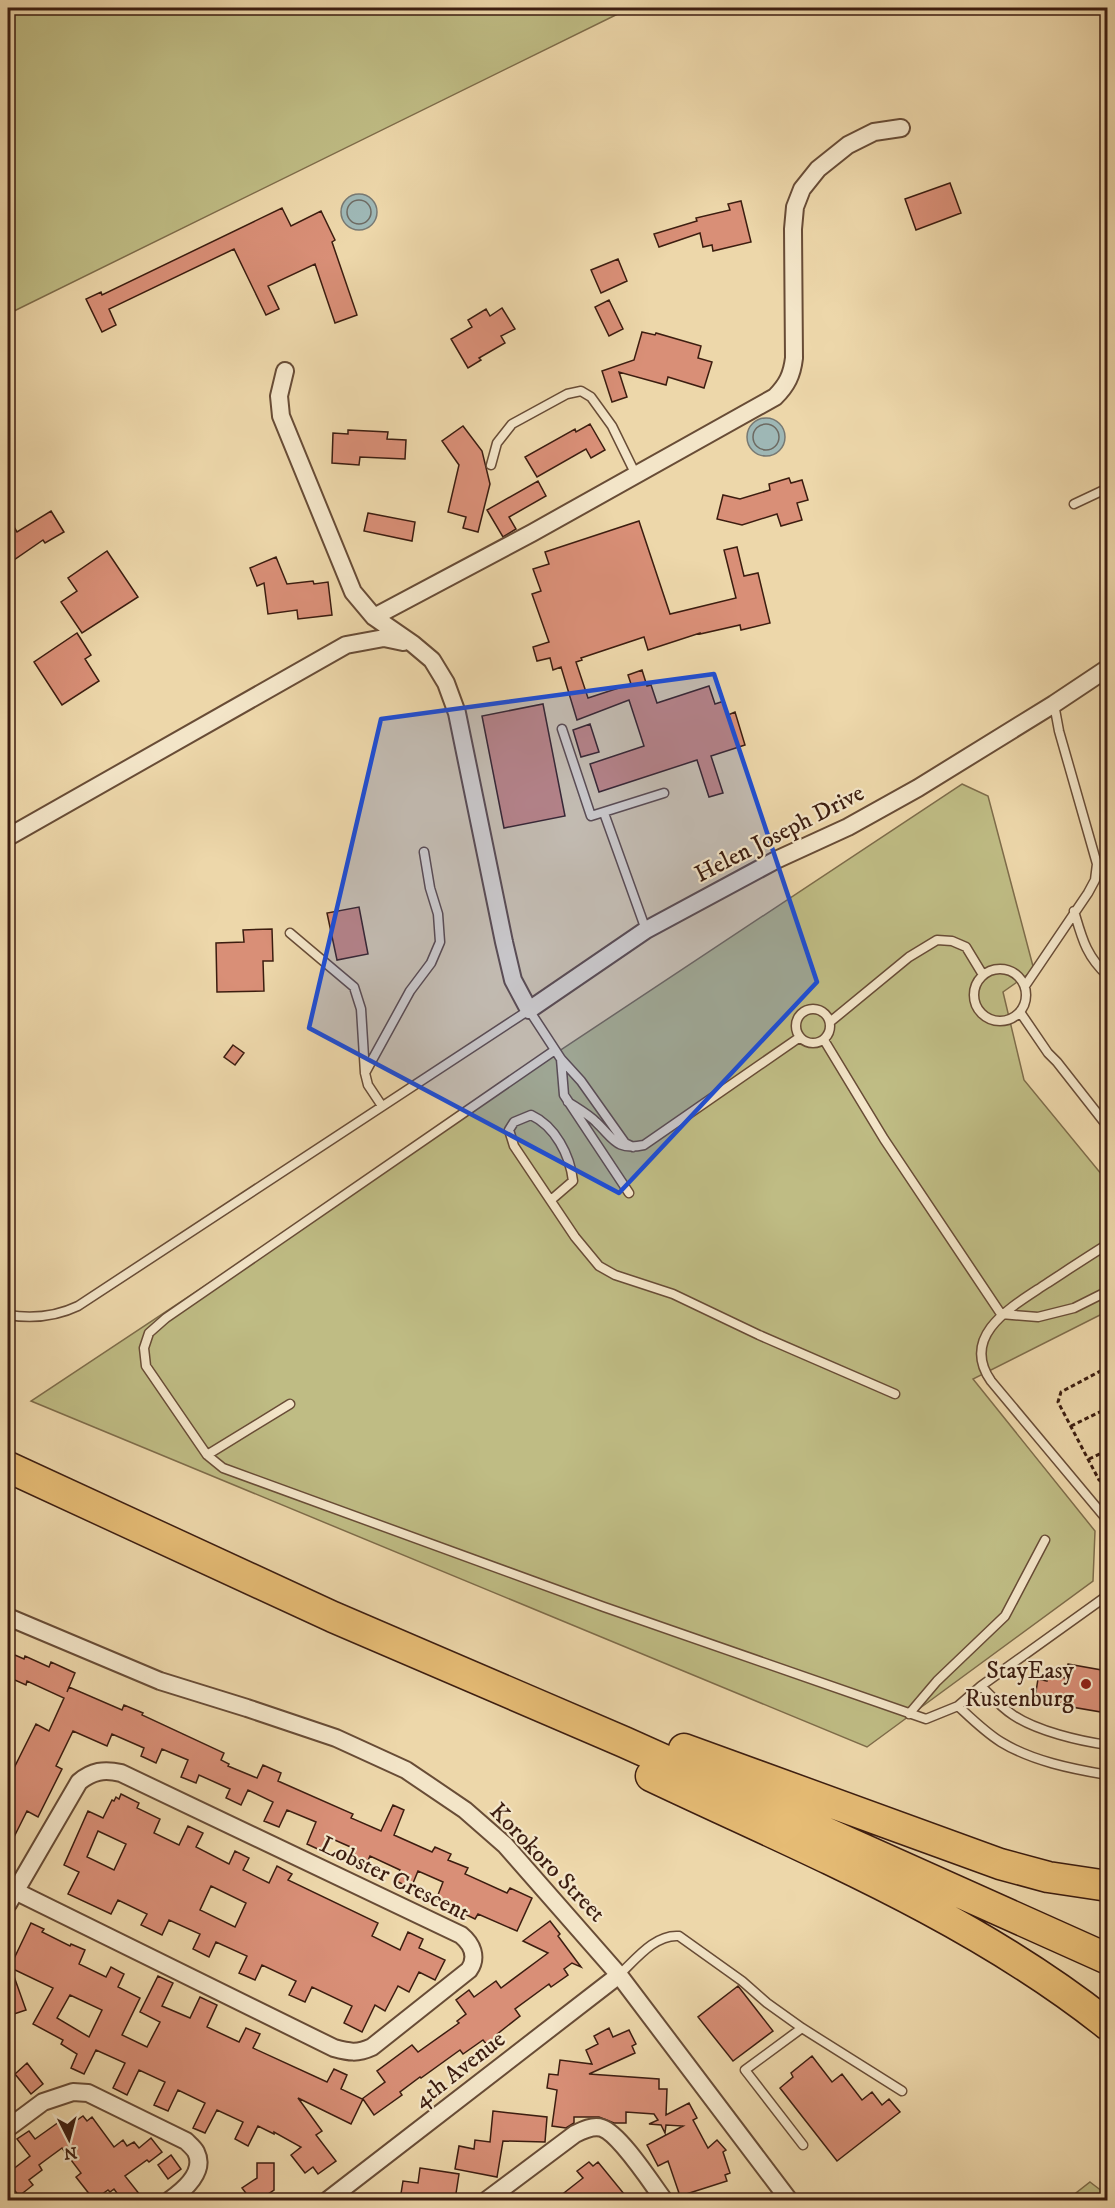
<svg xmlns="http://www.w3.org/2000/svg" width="1115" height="2208" viewBox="0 0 1115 2208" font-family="'IM FELL DW Pica',serif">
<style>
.green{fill:#bfbc84;stroke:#7e6c4a;stroke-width:1.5}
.water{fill:#9eb7b5;stroke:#777973;stroke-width:1.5}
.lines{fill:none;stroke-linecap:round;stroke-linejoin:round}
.shore{stroke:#6d6a62;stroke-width:1.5}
.building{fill:#d98f77;stroke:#3c1d10;stroke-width:1.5;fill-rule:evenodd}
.lane-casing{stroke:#684c36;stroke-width:11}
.street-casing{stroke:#684c36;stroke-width:20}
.highway-casing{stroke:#3c1d10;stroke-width:33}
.path{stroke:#3c1d10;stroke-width:3;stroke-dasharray:4.5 3;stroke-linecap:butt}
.lane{stroke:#f3e5c8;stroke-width:8}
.street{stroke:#f3e5c8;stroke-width:16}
.highway{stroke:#e6bc75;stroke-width:30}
.marked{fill:#1d4ed8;fill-opacity:0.2;stroke:#1d4ed8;stroke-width:4.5;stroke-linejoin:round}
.poi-dot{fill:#8f2418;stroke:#f3e5c8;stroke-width:2}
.labels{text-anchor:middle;stroke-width:4.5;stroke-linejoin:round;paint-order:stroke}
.street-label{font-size:24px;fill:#3c1d10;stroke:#f3e5c8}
.poi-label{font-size:24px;fill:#3c1d10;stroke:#f3e5c8;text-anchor:end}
</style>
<rect width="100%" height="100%" fill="#edd7aa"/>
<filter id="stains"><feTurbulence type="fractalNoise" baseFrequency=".00333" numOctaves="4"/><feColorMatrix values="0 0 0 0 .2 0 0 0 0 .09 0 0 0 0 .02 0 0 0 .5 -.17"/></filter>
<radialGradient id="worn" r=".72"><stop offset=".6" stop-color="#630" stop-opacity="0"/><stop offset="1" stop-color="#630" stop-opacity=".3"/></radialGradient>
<path class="green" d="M8,8h622l-622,306z
M962,784l26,12 46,174 -31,22 21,88 83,101 1,130 -135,68 122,152 -2,50 -226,166 -836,-346z
M1090,2182l17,13v5h-40z"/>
<path class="water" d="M341 212a18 18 0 1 1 36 0a18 18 0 1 1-36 0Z
M747 437a19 19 0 1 1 38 0a19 19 0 1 1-38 0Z"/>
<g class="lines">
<path class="shore" d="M347 212a12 12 0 1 1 24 0a12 12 0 1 1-24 0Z
M753 437a13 13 0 1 1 26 0a13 13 0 1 1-26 0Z"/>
</g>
<path class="building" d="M950,183l11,30 -45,17 -11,-31z
M741,201l10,41 -38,9 -1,-6 -9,2 -3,-14 -41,14 -5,-13 43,-13 -1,-3 34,-8 -2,-6z
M282,208l9,18 30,-15 14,29 -3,2 25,73 -22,8 -20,-59 -47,22 11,23 -13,6 -32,-66 -125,60 7,16 -14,7 -16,-33 15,-7 1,3z
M618,259l9,22 -26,12 -10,-23z
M609,300l14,29 -14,7 -14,-29z
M502,308l13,21 -14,7 4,7 -26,15 2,2 -13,8 -17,-29 21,-12 -4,-7 18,-11 4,7z
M642,332l13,3 1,-2 45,13 -3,12 14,4 -8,26 -36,-11 -2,8 -47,-13 8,25 -15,5 -10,-31 32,-11z
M590,424l15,26 -14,8 -5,-9 -49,28 -12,-20 50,-28 1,3z
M463,426l19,25 8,33 -12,48 -15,-4 3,-11 -18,-5 11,-47 -17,-24z
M348,430l40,2 -1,7 19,1 -1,19 -45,-2 -1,8 -27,-2 1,-30 15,1z
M789,478l2,5 11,-3 6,20 -11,3 5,17 -21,6 -4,-12 -35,11 -25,-6 6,-24 17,4 30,-9 -1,-6z
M538,481l8,15 -37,21 7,12 -13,8 -16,-27z
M51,511l13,21 -19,11 -2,-3 -35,24v-47l9,15z
M368,513l47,9 -3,19 -48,-10z
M639,521l31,93 66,-16 -12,-48 13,-3 7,29 14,-3 12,50 -29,7 -1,-5 -40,9v-1l-52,17 -4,-13 -63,21 1,2 -6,2 12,36 43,-14 -3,-9 14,-5 5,16 4,-1 6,18 52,-17 6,18 9,-3 4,14 7,-3 10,33 -34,11 12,37 -14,4 -12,-37 -98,32 -9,-28 54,-18 -15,-46 -52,20 -16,-53 -8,3 -3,-12 -13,3 -4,-14 16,-5 -17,-48 9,-3 -8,-22 16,-5 -4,-12z
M107,551l31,46 -56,36 -21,-31 16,-11 -9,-13z
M276,557l11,27 26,-3 1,3 14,-2 4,33 -34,4 -1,-9 -29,4 -4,-31 -7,3 -7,-18z
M77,633l14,22 -6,4 14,22 -37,24 -28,-43z
M543,704l22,112 -61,12 -22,-112z
M590,724l9,28 -18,5 -8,-27z
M359,907l9,47 -31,6 -10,-47z
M272,929l1,32h-10l1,30 -47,1 -1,-49 28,-1 -1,-12z
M233,1045l11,8 -9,12 -11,-8z
M8,1652l16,7 1,-3 24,11 2,-5 24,11 -8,19 2,-5 53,23 2,-5 19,8 -1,2 82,38 -3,7 8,4 -1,2 29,12 6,-13 18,8 -3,8 75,33 -2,4 30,13 12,-26 11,5 -10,25 38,17 3,-5 16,7 -3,6 20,8 -3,6 42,19 3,-5 22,10 -15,33 -39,-17 -3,5 -39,-19 7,-18 -25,-11 -7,17 -15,-7 4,-11 -30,-14 -5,11 -15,-7 5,-11 -27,-12 -6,14 -15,-7 9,-22 -29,-12 -8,17 -15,-6 9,-19 -25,-12 -7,15 -15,-7 4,-9 -31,-14 -3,8 -15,-6 7,-17 -26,-11 -6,14 -15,-7 3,-8 -32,-14 -5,12 -34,-15 -17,35 6,3 -24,48 -11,-6 -19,38v-43l5,-10 -5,-3v-13l28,-56 13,7 15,-33 -37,-17 -1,4 -18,-8z
M1068,1664l39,7v42l-47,-8v-2l-25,-5 3,-19 9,2 1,-6 17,3z
M121,1794l18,9 -2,5 23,11 -6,14 25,12 9,-19 15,7 -7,14 33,17 6,-13 14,7 -6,12 26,13 8,-17 15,8 -4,6 90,43 -6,13 28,14 8,-18 15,7 -4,9 26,12 -10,20 -16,-8 -10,20 -11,-6 -13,25 -10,-6 -13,27 -18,-9 8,-17 -40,-19 -7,15 -16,-7 7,-14 -34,-16 -7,15 -16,-7 8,-17 -31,-14 -7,15 -16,-8 7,-15 -31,-14 -7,15 -21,-10 6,-11 -29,-14 -7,14 -43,-20 11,-22 -15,-7 24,-54 15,7 9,-18 2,1 2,-4 3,2zM98,1831l28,13 -12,26 -27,-13zM211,1886l35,17 -11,24 -35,-17z
M550,1921l10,13 -2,2 23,31 -9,-4 -8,6 4,6 -17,12 -2,-3 -34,25 5,7 -24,19 2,2 -11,8 -4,-5 -20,14 -3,-4 -39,28 -1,-1 -20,15 2,3 -28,20 -11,-16 -12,25 -53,-26 24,33 -6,4 20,26 -18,13 -5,-7 -8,6 -14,-18 10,-8 -27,-15v2l-16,-8 -10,20 -13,-7 8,-17 -26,-12 -12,23 -12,-5 12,-25 -27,-13 -10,21 -14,-6 11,-23 -26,-12 -12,25 -14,-7 12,-25 -29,-13 -12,24 -13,-6 6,-14 -16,-10 2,-4 -30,-16 20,-36 -42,-20 15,42 -18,6v-51l2,2 21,-44 13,6 -2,3 28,14 1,-2 14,6 -6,14 27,13 5,-10 13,7 -6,13 22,11 -18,37 25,12 13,-25 -20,-10 18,-36 15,7 -11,23 28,12 10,-21 17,8 -10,22 32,15 7,-14 14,6 -7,14 74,34 7,-13 13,6 -6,14 21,10 23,-17 -8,-11 35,-26 6,7 41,-29 -2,-2 9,-7 -10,-14 13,-10 5,7 22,-16 5,7 47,-35 -25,-12zM70,1995l32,15 -13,27 -32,-19z
M738,1986l35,45 -40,30 -35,-44z
M609,2028l4,9 16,-7 7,14 -4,2 3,7 -46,21 70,5v10h8l-1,26 23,-12 8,15 -4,2 15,28 9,-8 9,10 -3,2 7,21 -5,2 2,6 -47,15 -12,-35 -10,5 -11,-21 36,-19 -17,-1 -1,8 -4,-8 -12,-1 9,-4 -4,-6 -28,-2v11h-12l-15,-6h-25v6l-8,5 -14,-2 5,-36 -10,-2 2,-14 9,1 2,-15 32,4 -6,-14 12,-6 -4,-8z
M812,2056l20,26 10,-8 20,26 10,-8 10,13 7,-6 11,13 -63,49 -57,-73 13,-11 -2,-4z
M27,2063l16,21 -12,10 -16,-20z
M493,2111l54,6 -2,25 -42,-1 -6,36 -42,-8 4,-23 15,3 1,-9 15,2z
M83,2116l4,5 5,-4 22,30 9,-7 4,6 7,-4 5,6 12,-10 11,14 -13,10 -2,-2 -22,16 19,24h-22l-8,-11 -4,3 -2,-2 -14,10 -18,-23 5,-4 -19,-25 -23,17 3,5 -13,10 4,5 -14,11 -11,-14v-5l6,-5 -2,-2 18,-14 -13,-17 12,-8 6,8 24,-17 5,7z
M171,2155l10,14 -13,10 -10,-14z
M589,2162l4,4 5,-4 31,38h-74l28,-22 -6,-7z
M257,2163h17v27l-15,10h-8l-9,-12 15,-10z
M420,2168l39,6 -4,26h-55l3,-19 15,2z"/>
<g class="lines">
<defs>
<path id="lane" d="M491,465l6,-22 15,-19 55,-30 14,-3 10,6 21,29 24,49
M1074,504l34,-16
M562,729l29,87 73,-23
M604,813l42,117
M1074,911c8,27 12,45 34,65
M290,933l64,54 7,22 4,64 3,12 14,21
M974 995a26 26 0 1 1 52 0a26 26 0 1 1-52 0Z
M1025,986l63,-93 7,-13 2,-16 -38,-133 -5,-27
M796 1026a17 17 0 1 1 34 0a17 17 0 1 1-34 0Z
M1020,1012l28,41 9,9 51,65
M830,1022l79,-65 28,-17 15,1 14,6 17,28
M824,1040l60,99 117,175 37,3 36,-9 34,-17
M555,1050l-389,268 -17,15 -5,15 2,18 61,89 16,13 381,139 322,112 32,-13 23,-20 127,-91
M561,1059l3,36 65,98
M365,1073l45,-82 21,-28 9,-21 -2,-28 -8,-26 -6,-36
M568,1102c9,6 20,12 28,20 18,17 20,29 48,23l156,-108
M551,1200l22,-19c-3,-26 -18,-55 -42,-66l-17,7 -5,8 5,16 61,91 24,29 16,9 58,19 86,41 136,59
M1108,1244c-21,13 -42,27 -62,40 -33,22 -87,51 -55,97l117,140
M8,1315c25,4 47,2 70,-9l451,-296 32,49 20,22 44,62 8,4
M207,1455l83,-51
M981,1686c10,10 20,21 32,29 24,16 66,26 95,30
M958,1706c14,13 27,26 43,36 31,19 71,27 107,33
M909,1714l28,-33 68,-65 40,-76
M619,1975c17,-16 36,-41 60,-39l63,45 25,22 35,25 100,63
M802,2028l-57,42 58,75"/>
<path id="street" d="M285,371l-6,25 2,20 72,176 21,25 39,27 19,16 14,23 11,30 47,229 9,38 16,30 117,-80 130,-70 72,-33 70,-39 136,-84 54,-36
M374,617l158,-84 243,-136c12,-12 17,-22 19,-39l-1,-129 2,-22 7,-18 16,-20 30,-24 26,-13 27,-4
M8,837l338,-192 38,-7 19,4
M8,1617l152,64 87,27 89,30 70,32 59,40 40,35 114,130 170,225
M8,1904l71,-122c13,-11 25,-13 42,-9l340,162c11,9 17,22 8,35l-97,77c-15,7 -23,5 -38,1l-319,-157
M8,2128l35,-26 30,-10 15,1 98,48c3,3 8,7 10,11 10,20 -12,38 -26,48
M328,2200l291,-225
M487,2200l88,-66c8,-4 18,-9 27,-6 18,6 50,56 62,72"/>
<path id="highway" d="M8,1467l325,150 291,125 484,217
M684,1749l316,115 48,13 60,9
M651,1776c156,74 320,140 457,249"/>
</defs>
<use href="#lane" class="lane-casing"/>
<use href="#street" class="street-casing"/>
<use href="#highway" class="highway-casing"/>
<path class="path" d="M1108,1367l-47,25 -3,10 41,78 9,6
M1071,1426l37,-18
M1089,1459l19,-9"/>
<use href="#lane" class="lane"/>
<use href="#street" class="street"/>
<use href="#highway" class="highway"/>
</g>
<path class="marked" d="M714,674l103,308 -198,211 -310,-165 72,-309z"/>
<circle class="poi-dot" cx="1086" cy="1684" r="6"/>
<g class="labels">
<g class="street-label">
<text transform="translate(779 833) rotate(-27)" y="8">Helen Joseph Drive</text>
<text transform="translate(548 1862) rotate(46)" y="8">Korokoro Street</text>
<text transform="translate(395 1878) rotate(26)" y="8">Lobster Crescent</text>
<text transform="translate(459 2069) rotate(-38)" y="8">4th Avenue</text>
</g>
<g class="poi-label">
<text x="1074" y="1678">StayEasy<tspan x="1074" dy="28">Rustenburg</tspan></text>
</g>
</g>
<rect width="1115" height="2208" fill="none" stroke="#edd7aa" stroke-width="30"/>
<rect x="9" y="9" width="1097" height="2190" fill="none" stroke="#3c1d10" stroke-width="3"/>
<rect x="15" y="15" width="1085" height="2178" fill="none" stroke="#3c1d10" stroke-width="1.5"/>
<g transform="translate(69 2139) rotate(174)" stroke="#f3e5c8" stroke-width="4.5" paint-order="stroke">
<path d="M0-4.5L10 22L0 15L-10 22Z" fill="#3c1d10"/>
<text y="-9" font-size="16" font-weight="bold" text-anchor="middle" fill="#3c1d10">N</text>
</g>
<rect width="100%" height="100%" filter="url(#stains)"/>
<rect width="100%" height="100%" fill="url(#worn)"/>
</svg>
